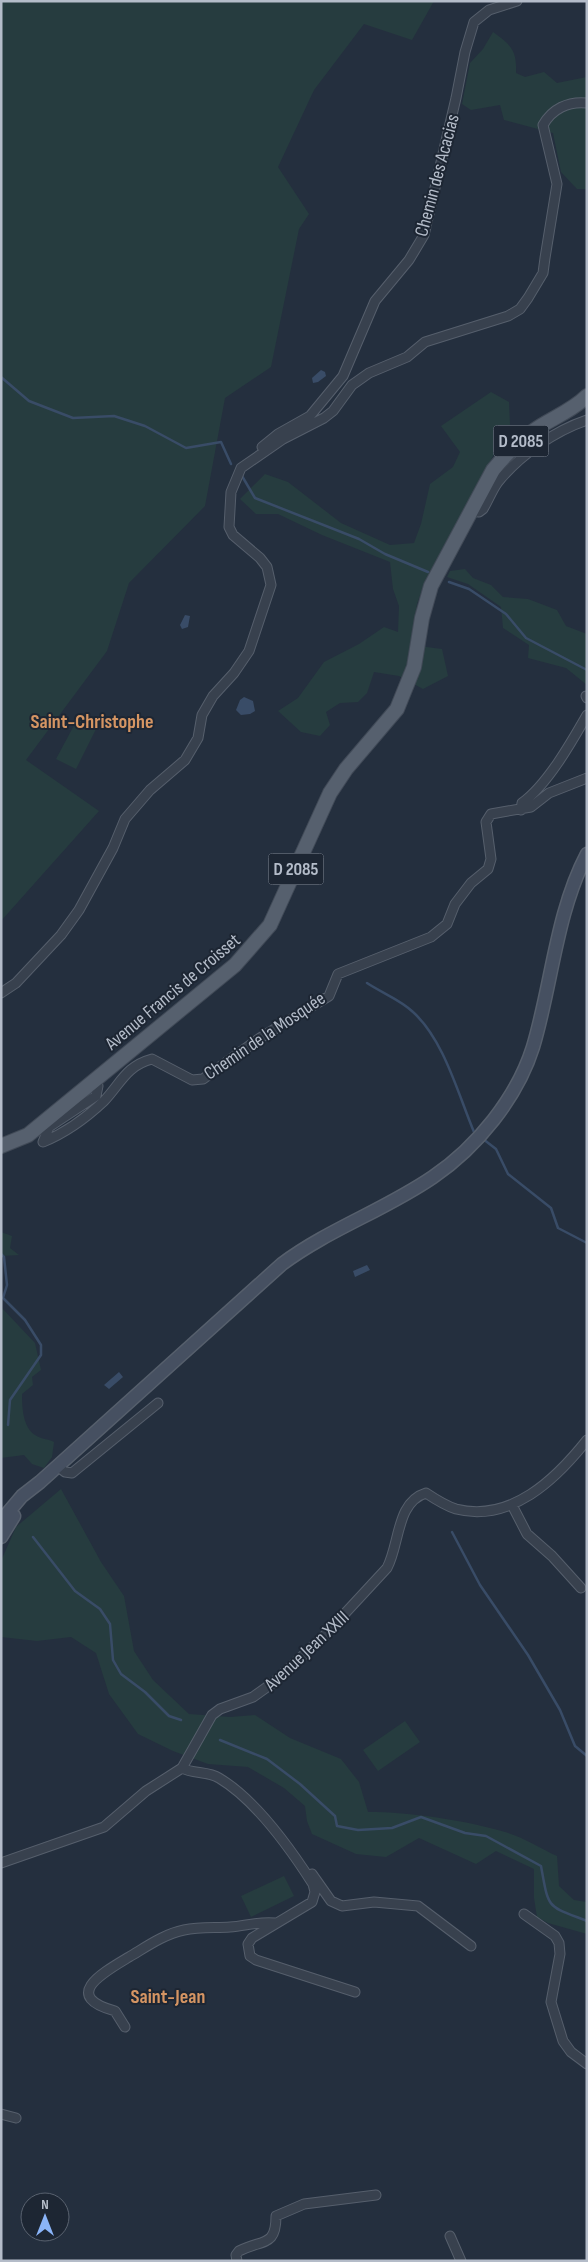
<svg xmlns="http://www.w3.org/2000/svg" width="588" height="2262" viewBox="0 0 588 2262" font-family="'Sofia Sans Condensed',sans-serif">
<style>
.green{fill:#263c3f}
.water{fill:#394c67}
.lines{fill:none;stroke-linecap:round;stroke-linejoin:round}
.stream{stroke:#394c67;stroke-width:2.5}
.street-casing{stroke:#565f6c;stroke-width:11}
.secondary-casing{stroke:#565f6c;stroke-width:15}
.primary-casing{stroke:#414a57;stroke-width:16}
.street{stroke:#38414e;stroke-width:9}
.secondary{stroke:#465061;stroke-width:12}
.primary{stroke:#56606e;stroke-width:14}
.labels{text-anchor:middle;stroke-width:4;stroke-linejoin:round;paint-order:stroke}
.shield{fill:#1d2633;stroke:#878f9c;stroke-width:1}
.shield-label{font-size:18px;font-weight:bold;fill:#b4bcc9}
.street-label{font-size:19px;fill:#b4bcc9;stroke:#1d2633}
.neighbourhood-label{font-size:20px;font-weight:bold;fill:#d59563;stroke:#1d2633}
</style>
<rect width="100%" height="100%" fill="#242f3e"/>
<path class="green" d="M1,1h433l-22,39 -48,-16 -50,66 -36,77 31,47 -10,15 -28,138 -46,31 -20,108 -76,77 -22,68 -81,109 73,51 -98,110z
M493,32c18,13 24,18 23,41l9,4 19,-5 13,11 30,-6v112h-10l-16,-17 -8,-39 -49,-13 -4,-15 -29,5 -9,-6 8,-41 13,-14z
M491,392l18,10 1,23 -85,156 -8,23 -6,41 31,4 6,27 -25,13 -24,-13 -25,-4 -7,21 -9,9 -18,1 -14,9 4,13 -10,11 -19,-4 -23,-21 20,-13 26,-36 35,-18 25,-17 14,5 1,-26 -6,-17 -3,-27 -68,-27 -44,-21h-22l-16,-15 25,-25 23,8 53,41 49,22 24,-2 7,-19 9,-40 23,-17 7,-15 -19,-26z
M465,569l8,9 18,7 12,12 25,2 29,11 9,16 21,8v51l-21,-17 -38,-10 1,-13 -26,-17 -2,-21 -33,-23 -21,-7 3,-6z
M78,718l19,9 -21,42 -20,-10z
M1,1232l11,4 -2,12 9,7 -18,1z
M1,1307l34,36 6,27 -9,7 1,8 -11,9c0,14 1,33 13,41 5,4 14,4 19,7l-2,15 -8,11 -12,-4 -8,-9 -23,3z
M61,1489l40,73 23,34 10,55 19,29 36,34 41,3 25,-2 35,23 51,21 18,23 9,30c42,0 96,8 137,20 18,5 35,16 52,24l2,30 15,14 13,2v32l-39,-11 -11,-6 -3,-19v-29l-38,-18 -20,13 -57,-26 -33,19 -30,-3 -44,-20 -5,-13 -2,-15 -21,-18 -36,-21 -40,-3 -35,-13 -35,-17 -29,-40 -13,-41 -25,-16 -34,4 -36,-4v-76l15,-34z
M405,1721l15,21 -42,29 -15,-21z
M284,1876l10,20 -43,21 -10,-21z"/>
<path class="water" d="M321,370l4,2 1,4 -8,6 -5,1 -1,-5z
M185,615l5,1 -2,11 -6,2 -2,-4z
M244,697l9,4 2,10 -5,3 -9,1 -5,-5 4,-10z
M367,1265l3,5 -15,7 -2,-6z
M119,1372l4,5 -14,12 -5,-4z"/>
<g class="lines">
<path class="stream" d="M1,377l28,24 44,17 41,-2 31,10 41,22 35,-6 10,22
M242,476l13,22 104,41 26,15 43,18
M449,582l20,7 37,25 20,24 61,32
M367,983c15,10 34,17 46,29 31,28 45,82 61,120
M483,1139l13,10 12,25 43,34 7,20 29,15
M1,1254l3,3 3,28 -4,13 22,22 16,25v10l-31,45 -2,25
M452,1532l28,53 48,70 32,55 15,36 12,10
M33,1537l42,54 25,18 10,15 3,36 8,14 24,18 24,24 12,4
M220,1740l47,19 33,25 35,32 2,10 21,4 34,-2 29,-11 44,16 21,3 55,30c8,44 5,39 46,55"/>
<defs>
<path id="street" d="M262,447l16,-13 32,-18 33,-40 32,-75 34,-41 15,-25 32,-137 9,-46 9,-30 15,-12 28,-9
M471,511l8,1 4,-3c5,-8 9,-19 15,-27 22,-27 56,-51 89,-62
M586,696l1,2
M521,810l1,-7c25,-18 49,-60 65,-88
M1,993l15,-10 45,-48 18,-25 34,-62 12,-29 25,-29 35,-30 13,-22 4,-23 11,-19 21,-23 15,-22 22,-66 -4,-18 -7,-9 -27,-23 -4,-8 2,-35 10,-24 42,-29 41,-21 9,-7 19,-26 17,-12 38,-16 18,-15 83,-26 12,-7 8,-11 15,-25 2,-15 12,-74 -14,-59c9,-16 25,-24 44,-22
M95,1080l3,6 -2,10 -47,31 -6,15c22,-9 44,-25 61,-41 17,-18 22,-35 48,-42l40,21 11,-1 57,-41 69,-42 9,-22 93,-37 16,-13 8,-20 16,-21 17,-14 3,-10 -5,-37 5,-8 40,-7 18,-14 38,-15
M57,1466l8,6 7,1 86,-70
M512,1505l15,29 25,22 29,32
M182,1768c11,6 26,3 37,10 37,22 71,70 94,106l2,8 -3,10 -60,36 -4,6 2,12 6,4 99,32
M1,1863l103,-36 42,-36 36,-23 30,-53 8,-6 33,-12 21,-15 50,-46 63,-68c13,-24 9,-66 39,-75 9,6 20,13 30,16 55,14 100,-30 131,-69
M312,1874l19,27 11,5 32,-4 44,4 53,40
M524,1914l31,22 4,7 1,11 -9,48 12,39 8,11 16,12
M125,2027l-10,-16c-55,-15 -11,-39 14,-54 17,-10 35,-23 55,-27 15,-3 31,-2 46,-3 15,-1 30,-6 45,-4
M1,2114l15,4
M450,2236l11,25
M237,2261l-1,-6 3,-4c24,-12 37,-4 37,-35l28,-12 72,-9"/>
<path id="secondary" d="M1,1521l21,-25 18,-14 242,-218c47,-35 103,-54 151,-87 44,-30 84,-79 100,-130 19,-63 23,-134 54,-193
M1,1537l13,-21"/>
<path id="primary" d="M1,1146l27,-11 207,-170 35,-40 60,-132 16,-24 51,-60 17,-42 8,-49 9,-32 62,-116c11,-14 24,-27 39,-38 17,-13 39,-20 55,-36"/>
</defs>
<use href="#street" class="street-casing"/>
<use href="#secondary" class="secondary-casing"/>
<use href="#primary" class="primary-casing"/>
<use href="#street" class="street"/>
<use href="#secondary" class="secondary"/>
<use href="#primary" class="primary"/>
</g>
<g class="labels">
<g class="shield">
<rect x="493.5" y="425.5" width="55" height="31" rx="4"/>
<rect x="268.5" y="853.5" width="55" height="31" rx="4"/>
</g>
<g class="shield-label">
<text x="521" y="447">D 2085</text>
<text x="296" y="875">D 2085</text>
</g>
<g class="street-label">
<text transform="translate(436 175) rotate(-75)" y="7">Chemin des Acacias</text>
<text transform="translate(172 991) rotate(-40)" y="7">Avenue Francis de Croisset</text>
<text transform="translate(264 1035) rotate(-34)" y="7">Chemin de la Mosquée</text>
<text transform="translate(306 1650) rotate(-43)" y="7">Avenue Jean XXIII</text>
</g>
<g class="neighbourhood-label">
<text x="92" y="728">Saint-Christophe</text>
<text x="168" y="2003">Saint-Jean</text>
</g>
</g>
<rect width="588" height="2262" fill="none" stroke="#b4bcc9" stroke-width="5"/>
<g transform="translate(45 2217)"><circle r="24" fill="#1d2633" stroke="#59626f"/>
<path d="M0-4L9 19L0 12L-9 19Z" fill="#8ab4f8"/>
<text y="-8" font-size="14" font-weight="bold" text-anchor="middle" fill="#b4bcc9">N</text>
</g>
</svg>
